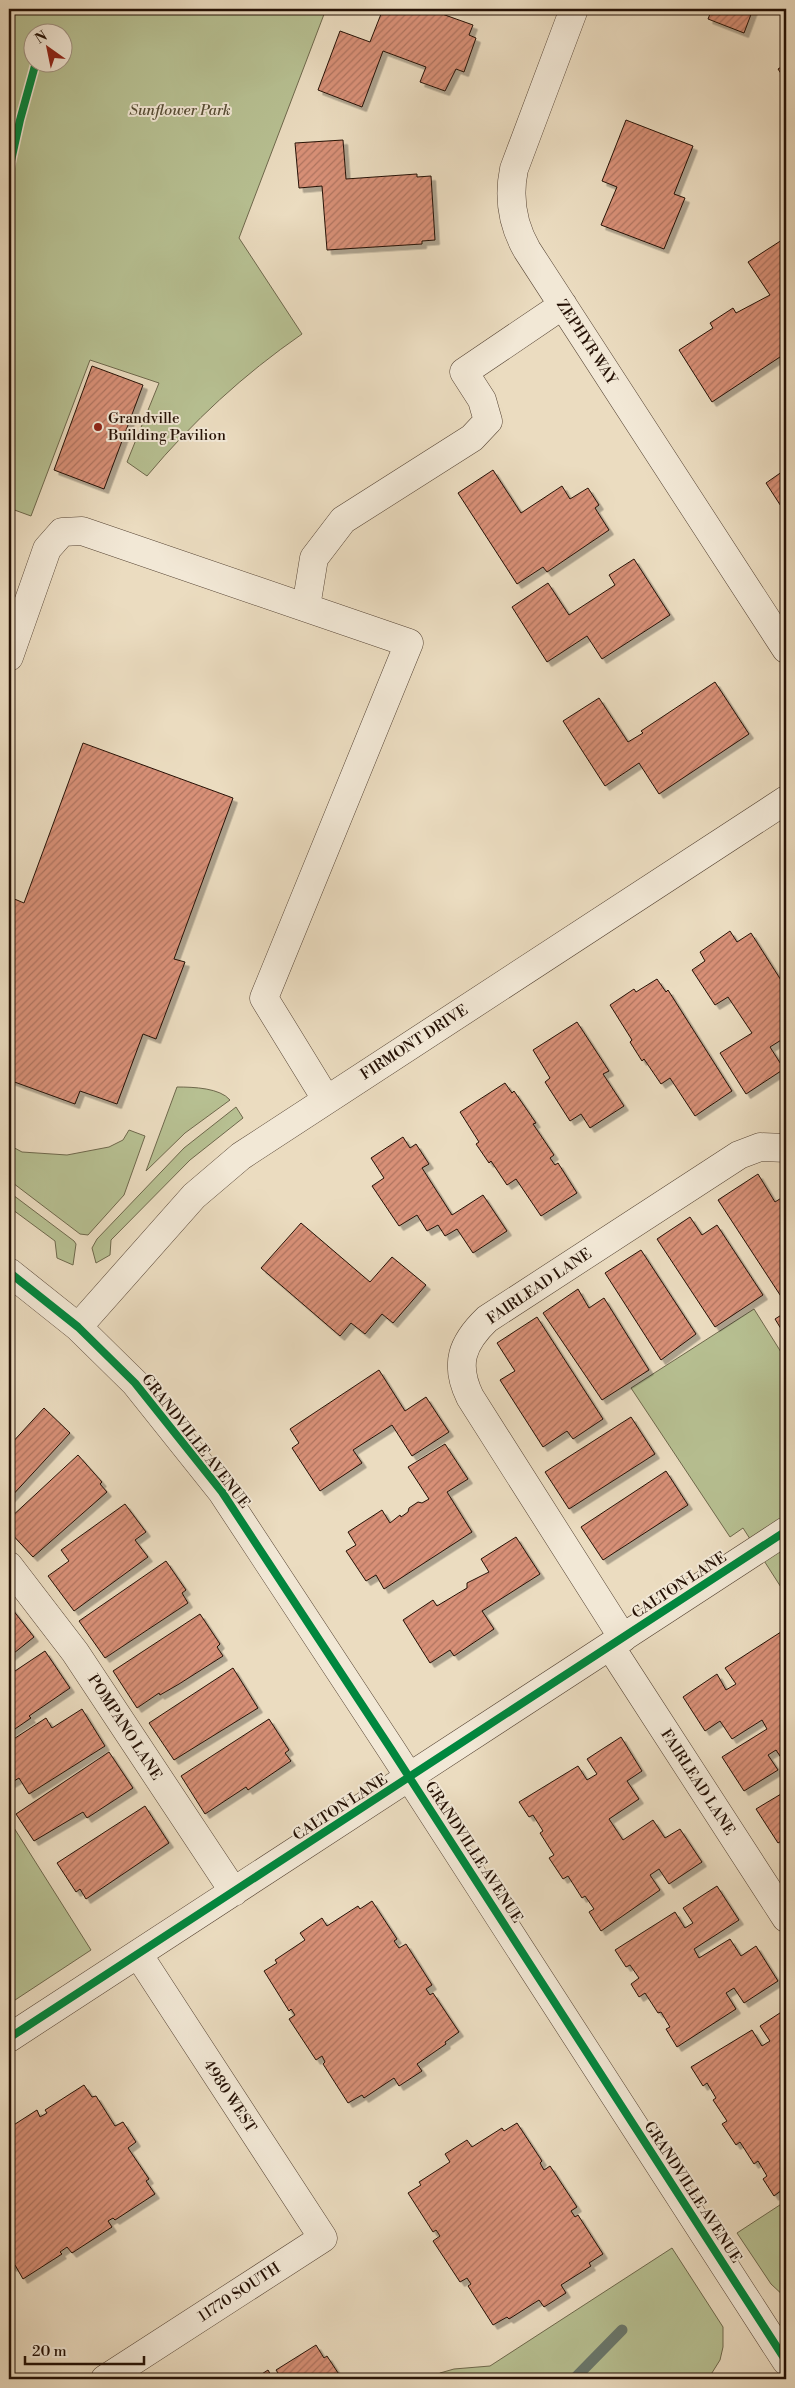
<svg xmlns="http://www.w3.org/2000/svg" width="795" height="2388" viewBox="0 0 795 2388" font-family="'Libre Bodoni',serif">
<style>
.green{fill:#b7c092;stroke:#6e684c;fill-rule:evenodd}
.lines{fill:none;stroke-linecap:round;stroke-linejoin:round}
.stream{stroke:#6a786d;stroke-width:11}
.building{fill:url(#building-hatch);stroke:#251105;filter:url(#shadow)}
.minor-casing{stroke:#564434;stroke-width:29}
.minor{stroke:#f2e8d6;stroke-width:28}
.cycleway-casing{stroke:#f2e8d6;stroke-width:11}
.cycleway{stroke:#00873e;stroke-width:8}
.poi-dot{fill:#8f2418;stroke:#f2e8d6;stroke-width:2}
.labels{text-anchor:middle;stroke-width:4;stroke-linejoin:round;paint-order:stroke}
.park-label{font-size:15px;font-style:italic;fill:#584e36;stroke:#f2e8d6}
.street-label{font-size:15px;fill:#251105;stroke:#f2e8d6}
.poi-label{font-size:15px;fill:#251105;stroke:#f2e8d6;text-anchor:start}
</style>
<defs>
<pattern id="building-hatch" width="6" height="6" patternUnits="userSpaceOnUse" patternTransform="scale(1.25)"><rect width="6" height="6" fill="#d89077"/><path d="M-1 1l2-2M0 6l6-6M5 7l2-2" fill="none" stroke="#af7460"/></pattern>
<filter id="shadow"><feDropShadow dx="4.5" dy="4.5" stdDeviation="0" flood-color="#0004"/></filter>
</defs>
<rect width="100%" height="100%" fill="#ebdcc0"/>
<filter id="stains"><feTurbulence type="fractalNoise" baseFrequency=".004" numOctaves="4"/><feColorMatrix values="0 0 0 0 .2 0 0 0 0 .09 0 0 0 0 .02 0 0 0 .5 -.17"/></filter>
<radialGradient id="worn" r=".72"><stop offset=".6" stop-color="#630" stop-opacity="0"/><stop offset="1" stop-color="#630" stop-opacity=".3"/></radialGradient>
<path class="green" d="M9,9h317l-87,229 63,96c-59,41 -109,87 -155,142l-20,-14 32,-79 -69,-23 -59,156 -22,-8zM62,32v30h-30v-30z
M177,1087c17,0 43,1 53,13l-45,33 -39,38z
M236,1107l7,11 -53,42 -79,80 -1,15 -14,8 -4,-15 5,-9 87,-91z
M129,1130l16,6 -21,59 -36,40 -8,-1 -71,-54v-35l13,7 45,3 42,-8 14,-7z
M9,1192l65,49 2,3 -3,21 -16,-7 -2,-17 -46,-34z
M754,1309l32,51v235l-43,-67 -13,9 -99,-149z
M9,1820l82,130 -82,54z
M786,2201v97l-15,-14 -34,-51z
M672,2248l51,79v20l-3,13 -10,16 -6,3h-272l8,-6 14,-4 36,-3z"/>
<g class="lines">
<path class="stream" d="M574,2379l48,-49"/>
</g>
<path class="building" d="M383,9h45l45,16 -4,10 7,3 -12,34 -8,-3 -11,22 -25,-9 6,-15 -43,-16 -21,56 -44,-17 22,-59 30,11z
M712,9h-1h42l-9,24 -36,-14z
M786,64v17l-8,-12z
M626,120l67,26 -19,48 11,4 -21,51 -63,-24 16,-38 -15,-6z
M343,140l3,39 71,-5v3l14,-1 4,64 -13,1v3l-95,6 -5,-64 -23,2 -4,-45z
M785,238l1,72 -3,2 3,5v36l-74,49 -33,-52 34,-22 -3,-5 23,-15 3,5 34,-18 -22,-33z
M92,366l51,19 -39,104 -50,-19z
M786,469v45l-20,-31z
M493,470l28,43 41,-27 8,13 18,-11 11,17 -4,3 14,22 -62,42 -4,-5 -26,17 -59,-91z
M634,559l36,56 -68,44 -15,-23 -40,26 -35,-55 36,-24 21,32 46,-30 -6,-10z
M715,682l34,52 -90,60 -20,-31 -34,23 -42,-65 36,-23 29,44 15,-9 -2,-2z
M83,743l150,55 -59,161 11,3 -29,77 -13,-5 -26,70 -37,-13 -5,13 -66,-24v-173l3,-9 12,5z
M730,931l7,11 14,-9 35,55v49l-16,10 14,22 -38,25 -26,-41 32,-20 -24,-36 -13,8 -23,-35 13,-9 -5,-9z
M657,979l9,13 2,-2 64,101 -37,25 -25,-38 -9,6 -17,-25 -2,2 -12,-19 2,-2 -22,-35 24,-16 2,3z
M577,1022l32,49 -6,3 21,32 -34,22 -9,-14 -11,7 -25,-39 5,-4 -17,-28z
M505,1083l7,10 2,-2 22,32 -3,1 21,31 -4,3 5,7 3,-2 19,30 -36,23 -25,-37 -9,6 -16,-24 -2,2 -13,-19 3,-2 -19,-30z
M403,1137l7,11 6,-4 13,20 -7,4 30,47 31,-20 24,36 -34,22 -16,-24 -12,7 -7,-11 -11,6 -10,-16 -18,11 -27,-40 12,-8 -13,-20z
M758,1174l17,28 11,-7v104l-2,2 -66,-101z
M690,1217l12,18 15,-10 46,70 -48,32 -58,-88z
M301,1223l69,59 22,-25 34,28 -33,38 -11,-9 -17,20 -14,-11 -11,13 -79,-68z
M641,1250l55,84 -35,26 -56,-87z
M578,1289l11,19 15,-10 45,72 -47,30 -59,-87z
M786,1312v25l-11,-18z
M537,1317l66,102 -30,20 -6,-8 -24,16 -43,-67 15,-9 -18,-28z
M379,1370l26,41 21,-14 23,35 -37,24 -20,-31 -39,25 9,13 -42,28 -28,-43 7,-5 -9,-14z
M44,1408l26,25 -61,66v-53z
M631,1417l24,37 -86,55 -24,-37z
M445,1444l23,35 -21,13 25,40 -88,57 -8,-14 -10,6 -20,-30 10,-6 -8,-13 34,-22 8,13 10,-8 1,2 7,-5 1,-4 9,-6 4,1 7,-4 -21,-32z
M78,1455l24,27 -2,2 7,8 -74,65 -24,-26v-12z
M666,1471l22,34 -85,55 -22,-33z
M125,1504l21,28 -11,8 13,17 -74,54 -26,-35 21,-15 -8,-11z
M516,1537l24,37 -58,37 12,18 -40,27 -4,-6 -20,13 -27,-43 30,-20 4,6 30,-18v-5l22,-11 -8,-13z
M166,1561l20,29 -4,3 6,10 -83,55 -26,-37z
M9,1605l25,32 -25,20z
M200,1614l20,30 -3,3 6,9 -44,28 -19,11 -1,-2 -22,15 -24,-37z
M784,1630l2,4v131l-10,-15 -8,5 10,15 -34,21 -22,-34 45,-28 -5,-9 -30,19 -12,-18 -15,10 -22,-34 34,-23 9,16 10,-6 -11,-16z
M45,1651l25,37 -41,28 2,2 -22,15v-58z
M233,1668l25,40 -84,52 -25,-37z
M82,1709l23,37 -76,48 -10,-16 -10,6v-42l37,-24 6,10z
M269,1719l20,31 -4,3 6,8 -43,29 -2,-3 -41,27 -24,-38z
M621,1737l21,34 -15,10 12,18 -30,20 14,21 30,-20 12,18 15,-9 22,33 -33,22 -10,-15 -9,6 10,15 -59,41 -12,-19 5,-3 -9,-13 -3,2 -14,-22 -5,3 -14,-21 5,-3 -14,-22 3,-2 -10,-16 -4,2 -10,-15 59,-36 9,14 10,-6 -10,-15z
M109,1752l24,36 -46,30 -4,-6 -49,29 -18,-27z
M786,1791v47l-8,5 -22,-34z
M145,1806l24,37 -83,56 -6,-10 -4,3 -19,-29z
M717,1886l22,34 -45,29 5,9 31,-19 11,17 15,-10 22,35 -34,22 -10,-15 -8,5 10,16 -59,38 -11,-18 4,-2 -9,-15 -3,1 -13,-20 -6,4 -8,-13 8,-6 -9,-13 -4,2 -11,-17 60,-38 10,16 8,-5 -10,-15z
M372,1901l25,38 -3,2 5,7 7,-4 26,41 -6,4 4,6 3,-2 26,39 -14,10 1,2 -29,20 5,7 -23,15 -5,-8 -30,20 -2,-3 -14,8 -25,-39 2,-2 -3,-6 -6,4 -27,-41 6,-4 -4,-6 -2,2 -25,-40 13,-8 -2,-3 30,-20 -5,-7 22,-15 5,8 31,-20 2,3z
M786,2009v74l-4,2 4,7v95l-12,9 -11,-17 4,-3 -9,-15 -4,3 -14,-22 -4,3 -14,-21 5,-3 -14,-21 3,-2 -9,-15 -4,3 -12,-19 61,-37 10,16 8,-5 -10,-15z
M84,2085l8,12 4,-1 19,30 8,-4 13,20 -8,6 21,31 -3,2 9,13 -40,26 -2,-2 -5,3 4,6 -40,26 -5,-6 -7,5 2,2 -39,25 -8,-14 -3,2 -3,-4v-135l28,-18 3,7 7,-4 -2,-3z
M517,2123l25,38 -2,2 4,7 6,-4 27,41 -6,4 4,6 3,-2 25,39 -14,9 2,3 -30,19 5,8 -22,14 -5,-7 -30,19 -2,-2 -14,8 -25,-39 3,-2 -4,-6 -7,4 -27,-41 7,-5 -4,-6 -3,2 -25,-39 13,-8 -2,-3 31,-20 -5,-8 22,-14 5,7 30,-19 2,3z
M316,2345l8,13 3,-2 15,23h-88l14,-9 4,7 6,-4 -2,-3z"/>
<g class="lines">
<defs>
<path id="minor" d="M574,9l-60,160c-6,29 -2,55 13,81l259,399
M306,607l8,-49 29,-38 129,-82 16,-17 -6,-21 -18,-28 99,-67
M9,657l38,-108 15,-17 20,-1 327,112 -145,355 62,101
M9,1272l69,55 57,56 87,109 169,257 395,612
M78,1327l116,-131 47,-40 545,-356
M9,1566l66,86 159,240
M623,1638l-153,-241c-16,-33 -8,-54 17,-78l252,-164 21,-8 26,1
M610,1646l176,272
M9,2038l777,-507
M105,2379l218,-141 -185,-284"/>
</defs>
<use href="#minor" class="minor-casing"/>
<use href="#minor" class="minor"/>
<defs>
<path id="cycleway" d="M9,170l11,-50 16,-58
M9,1272l69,55 57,56 87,109 169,257 395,612
M9,2038l777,-507"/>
</defs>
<use href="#cycleway" class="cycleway-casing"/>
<use href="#cycleway" class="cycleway"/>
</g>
<circle class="poi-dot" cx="98" cy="427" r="5"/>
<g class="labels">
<g class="park-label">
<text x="180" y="115">Sunflower Park</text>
</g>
<g class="street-label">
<text transform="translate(587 342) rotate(57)" y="5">ZEPHYR WAY</text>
<text transform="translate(414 1042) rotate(-33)" y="5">FIRMONT DRIVE</text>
<text transform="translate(539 1286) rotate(-34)" y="5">FAIRLEAD LANE</text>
<text transform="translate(196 1441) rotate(52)" y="5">GRANDVILLE AVENUE</text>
<text transform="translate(679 1585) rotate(-33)" y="5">CALTON LANE</text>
<text transform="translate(125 1727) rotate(57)" y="5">POMPANO LANE</text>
<text transform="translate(698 1782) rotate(57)" y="5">FAIRLEAD LANE</text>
<text transform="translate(340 1807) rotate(-33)" y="5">CALTON LANE</text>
<text transform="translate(474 1852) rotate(57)" y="5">GRANDVILLE AVENUE</text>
<text transform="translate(230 2096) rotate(57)" y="5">4980 WEST</text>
<text transform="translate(693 2192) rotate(57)" y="5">GRANDVILLE AVENUE</text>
<text transform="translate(239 2292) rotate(-33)" y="5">11770 SOUTH</text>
</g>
<g class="poi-label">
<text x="108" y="423">Grandville<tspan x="108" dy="17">Building Pavilion</tspan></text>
</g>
</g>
<rect width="795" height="2388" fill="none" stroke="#ebdcc0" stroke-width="30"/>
<rect x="10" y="10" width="775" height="2368" fill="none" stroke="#251105" stroke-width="2.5"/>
<rect x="15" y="15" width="765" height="2358" fill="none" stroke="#251105"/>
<g transform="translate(48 48) rotate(327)"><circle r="24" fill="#f2e8d6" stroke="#a09282"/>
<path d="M0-4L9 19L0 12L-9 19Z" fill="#8f2418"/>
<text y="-8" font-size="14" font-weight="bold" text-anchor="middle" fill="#251105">N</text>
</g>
<path d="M25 2356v8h119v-8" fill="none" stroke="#251105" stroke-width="2.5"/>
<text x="32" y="2356" font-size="15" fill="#251105" stroke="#f2e8d6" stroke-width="4" paint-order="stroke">20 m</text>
<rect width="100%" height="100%" filter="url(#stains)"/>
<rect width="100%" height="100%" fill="url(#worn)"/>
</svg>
